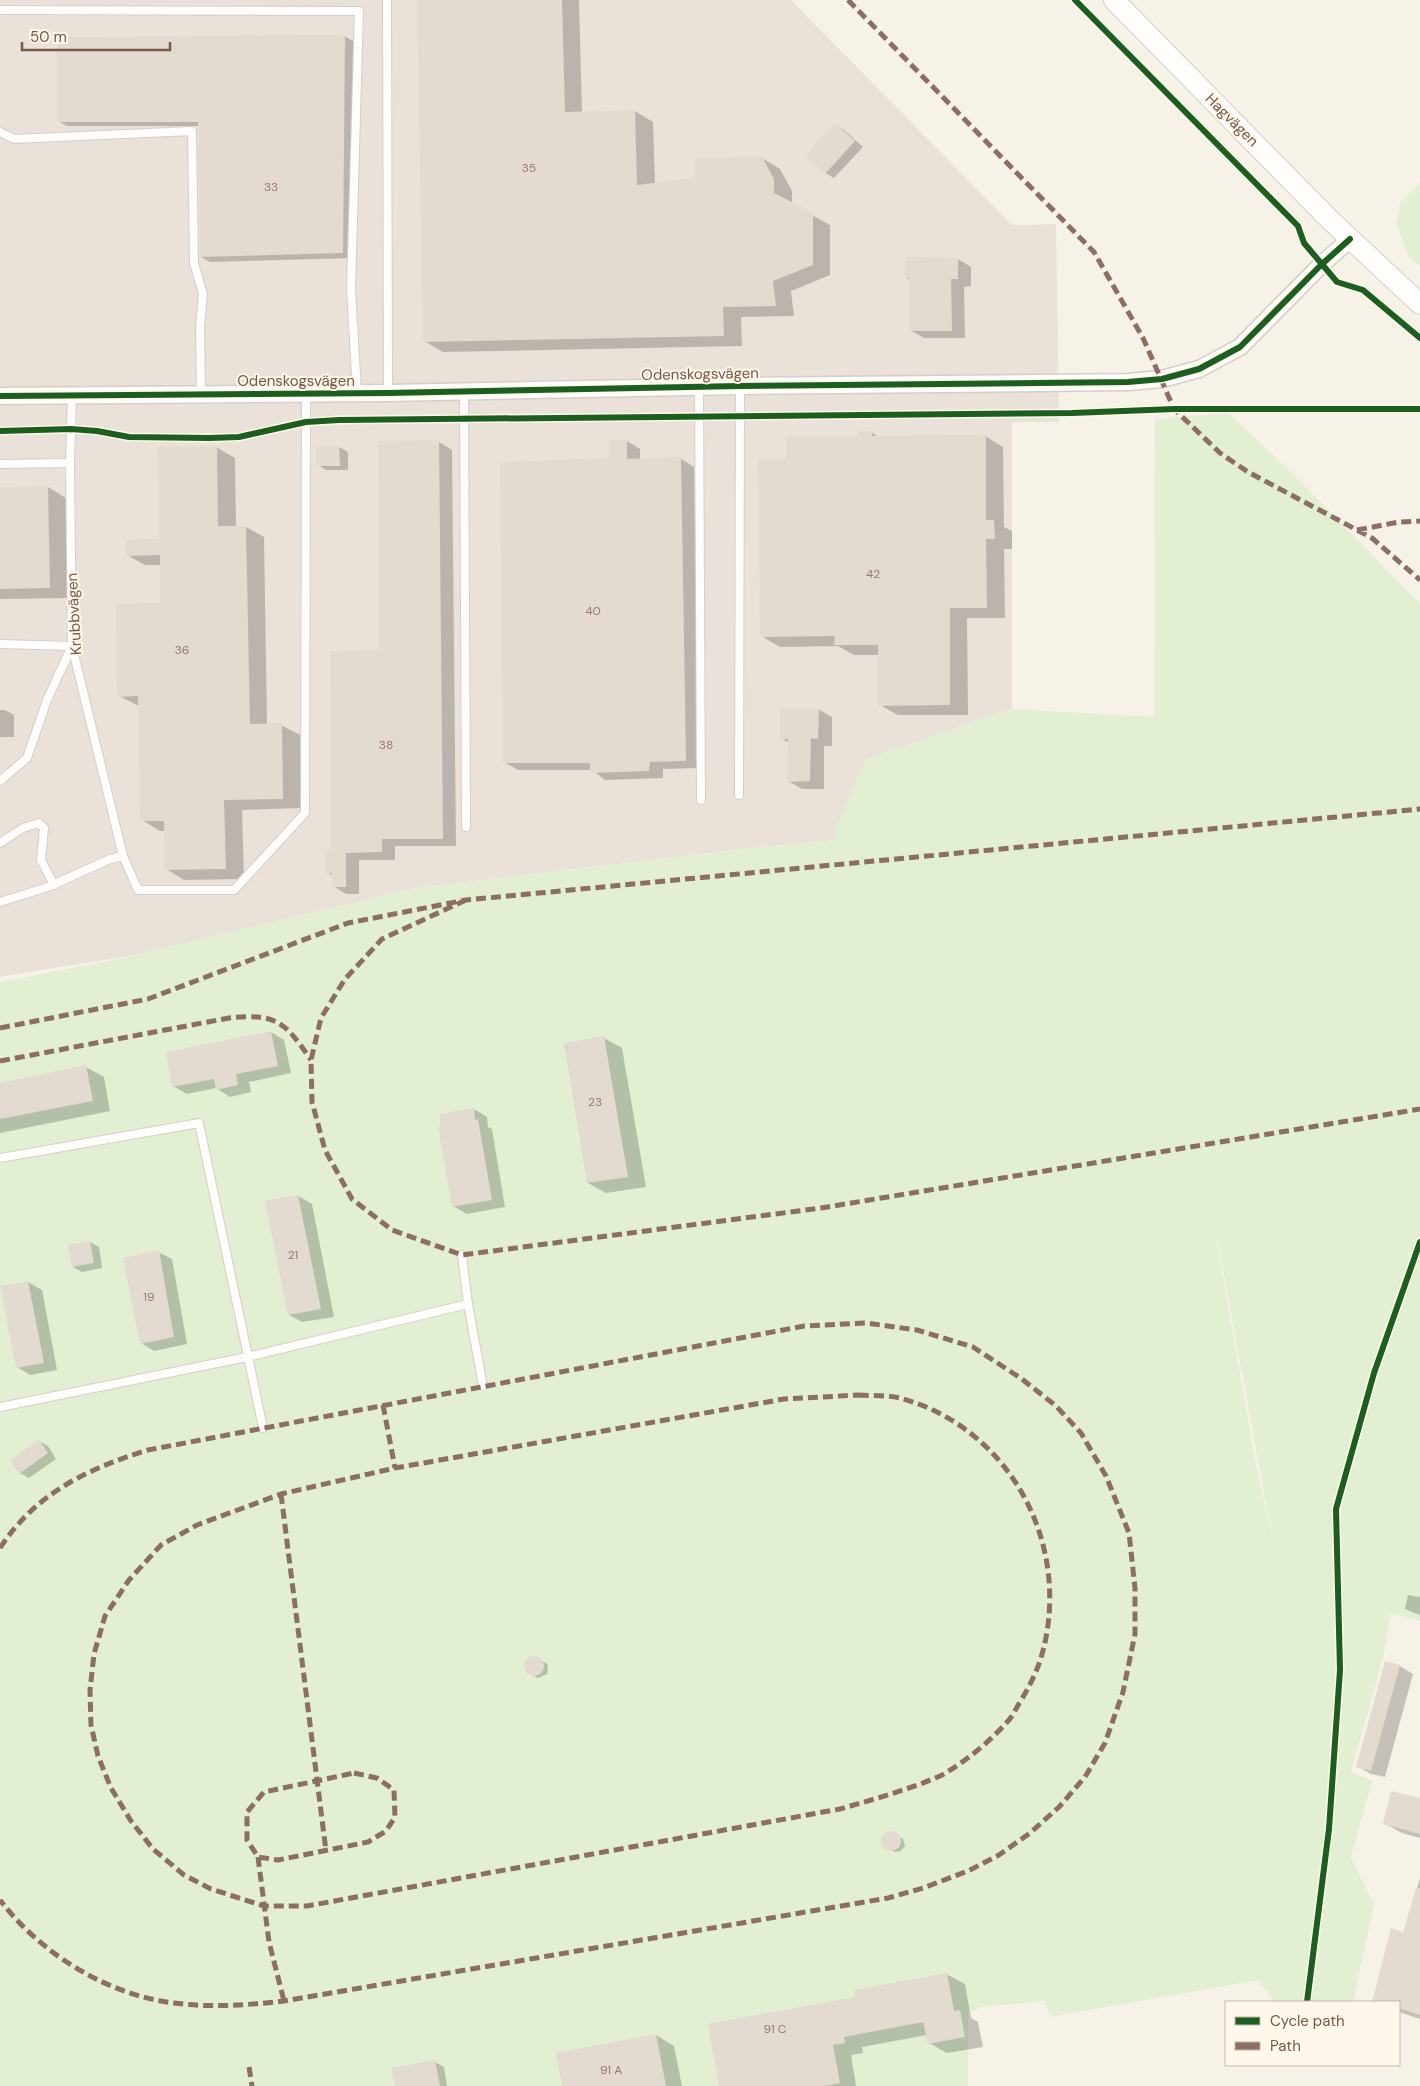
<svg xmlns="http://www.w3.org/2000/svg" width="1420" height="2086" viewBox="0 0 1420 2086" font-family="'DM Sans',sans-serif">
<style>
.industrial{fill:#eae2d9}
.green{fill:#e2efd2;fill-rule:evenodd}
.shadow{fill:#0003}
.building{fill:#e3dad0}
.lines{fill:none;stroke-linecap:round;stroke-linejoin:round}
.service-casing{stroke:#d6cec5;stroke-width:10}
.minor-casing{stroke:#d6cec5;stroke-width:19}
.tertiary-casing{stroke:#d6cec5;stroke-width:22}
.service{stroke:#fefdfc;stroke-width:8}
.minor{stroke:#fefdfc;stroke-width:16}
.tertiary{stroke:#fefdfc;stroke-width:20}
.quiet{stroke:#8d6e63;stroke-width:5;stroke-dasharray:10 5;stroke-linecap:butt}
.cycleway-casing{stroke:#fff7e9;stroke-width:9}
.cycleway{stroke:#1b5e20;stroke-width:6}
.labels{text-anchor:middle;stroke-width:4;stroke-linejoin:round;paint-order:stroke}
.number-label{font-size:12px;fill:#937b6c}
.street-label{font-size:15px;fill:#765947;stroke:#fff7e9}
</style>
<rect width="100%" height="100%" fill="#f7f2e8"/>
<path class="industrial" d="M0,0h791l221,225 44,-1 3,198h-47v287l-146,50 -30,81 -85,8 -335,40 -281,67 -135,22z"/>
<path class="green" d="M1420,183v83l-11,-9 -12,-33 3,-21z
M1228,413l60,56 132,135v1017l-29,-8 -8,45 -32,114 21,9 -21,76 23,48 -21,97h-78l-17,-22 -208,37 -5,-16 -64,6 -13,6v72l-2,1h-966v-1104l118,-23 298,-71 335,-40 85,-8v-11l30,-70 146,-50 142,8 1,-298zM1217,1242h1l55,301 -17,-78z"/>
<path class="shadow" d="M418,0h161l3,112 53,-1 18,11 2,62 41,-4 66,-22 18,11 12,22v13l38,21v50l-39,16 3,25 -53,1 1,29 -299,6 -19,-11z
M344,36l9,5 -1,217 -142,4 -9,-5 -2,-131h-132l-9,-5z
M835,125l9,5 19,17 -29,31 -9,-5z
M958,259l13,8v19l-7,1 1,51h-41l-14,-8 1,-49 -5,-3z
M871,432l8,5 106,-1 18,11 1,80 8,4v18h-8l1,69h-38l1,97h-70l-18,-10v-50h-26l-16,-9 -58,1 -19,-11 26,-176z
M627,441l13,8v11l41,-1 13,8 5,301 -36,1v9l-58,2 -13,-10h-74l-14,-8 107,-303z
M439,442l13,8 4,396h-61v14h-36v34h-13l-13,-8v-10l-6,-4 54,-220z
M216,447l19,11 1,69h10l18,10 3,188h14l19,10 1,73 -59,2 2,69 -60,1 -18,-11 -1,-38h-5l-18,-11 -3,-114 -20,-10 43,-91 -1,-40h-16l-18,-10 34,-15z
M317,447h22l9,5v18h-22l-8,-5z
M48,487l18,11 2,100 -68,1v-111z
M818,709l14,8v29h-8v43h-22l-14,-8 1,-38 -8,-5z
M0,710h5l9,5v22h-14z
M271,1032l13,8 7,33 -42,9 2,10 -21,5 -14,-9 -29,6 -14,-8z
M604,1038l18,10 24,139 -40,6 -18,-10z
M86,1067l18,10 6,34 -110,22v-49z
M474,1109l13,8 1,10 4,2 13,78 -38,7 -14,-8z
M298,1196l14,8 22,113 -32,5 -13,-7z
M90,1242l9,5 3,21 -20,4 -9,-5z
M158,1252l14,7 15,85 -33,7 -13,-8z
M28,1282l14,8 15,80 -27,5 -13,-8z
M39,1441l9,5 8,13 -27,19 -9,-5z
M1408,1595l12,2v18l-15,-6z
M531,1657l7,1 9,6 1,5 -1,5 -9,4 -10,-5 -2,-5 1,-7z
M1386,1662l14,4 13,8 -28,103 -14,-3 -14,-8z
M1420,1800v38l-18,-5 -18,-10z
M893,1833l10,6 2,7 -4,5 -6,1 -12,-6 -1,-6 3,-6z
M1420,1878v141l-21,-7v-10h-21l-4,-2 30,-67z
M946,1974l19,10 6,34 7,4 5,25 -36,6 -18,-10 -2,-8 -65,12 1,6 -12,2 5,31h-136z
M656,2035l18,11 8,40h-119z
M435,2062l9,5 3,19h-51z"/>
<path class="building" d="M417,0h145l3,112 70,-2 2,75 58,-7v-20l67,-1 12,22v14l39,20v52l-40,16 3,25 -53,1 1,29 -301,6z
M345,35l-2,218 -143,4 -2,-135h-141v-85z
M835,123l20,18 -30,33 -20,-18z
M905,257l53,1v21h-7l1,52h-43v-53l-4,1z
M858,431h14v5l114,-1v85h8l1,19h-9l1,69h-37v97l-72,1v-61h-44l1,-9 -75,1 -2,-178h28v-23h72z
M439,440l4,399h-61v13l-36,1v34h-14v-14h-6l-1,-23h6l-1,-199 49,-1 -1,-209z
M609,440h18v19l54,-2 5,304 -36,1 -1,9 -59,2v-10h-87l-3,-301 109,-4z
M217,446l1,80h28l4,198 32,-1 1,76 -59,1 2,69 -61,1 -1,-49h-24l-2,-125 -21,1 -1,-93 44,-1v-48l-34,1v-16l33,-1 -1,-92z
M316,446h23l1,20h-24z
M48,486l2,102 -50,1v-102z
M780,708h39l-1,31 -7,-1 -1,43 -23,1 1,-43h-8z
M271,1031l7,35 -42,8 2,11 -22,5 -2,-11 -42,8 -6,-35z
M604,1036l24,141 -41,6 -23,-140z
M86,1065l7,36 -93,18v-36z
M474,1108l1,12 3,-1 14,81 -40,7 -14,-81h3l-2,-12z
M298,1195l23,114 -33,6 -23,-114z
M90,1241l4,22 -22,4 -4,-22z
M159,1250l15,87 -34,7 -17,-86z
M28,1281l16,82 -28,5 -16,-82z
M39,1440l9,13 -29,21 -9,-14z
M524 1666a10 10 0 1 1 20 0a10 10 0 1 1-20 0Z
M1385,1661l15,4 -29,106 -15,-4z
M1391,1791l29,7v36l-37,-10z
M881 1841a10 10 0 1 1 20 0a10 10 0 1 1-20 0Z
M1416,1888h4v127l-21,-7v-6h-27l19,-74 12,4z
M947,1973l7,38 6,-1 5,27 -37,7 -5,-22 -79,15 1,6 -12,2 7,38 -16,3h-105l-11,-62 147,-27 -1,-7z
M656,2034l10,52h-104l-6,-33z
M435,2060l5,26h-45l-4,-18z"/>
<g class="lines">
<defs>
<path id="service" d="M387,0l1,393
M0,10l359,1 -8,278 6,104
M0,132l14,7 178,-8 2,132 9,31 -3,34 1,66
M699,387l2,413
M464,391l2,436
M72,395l-2,68 2,183 51,210 15,34h96l71,-77 1,-419
M0,464l70,-1
M0,644l72,2 -25,54 -20,58 -27,23
M739,795l1,-409
M0,843l23,-15 16,-5 5,5 -3,32 13,25
M0,902l48,-15 62,-28 13,-3
M0,1158l199,-35 64,305
M462,1255l6,49
M0,1407l247,-50 221,-53 15,82"/>
<path id="minor" d="M0,396l388,-3 352,-7 388,-4 34,-3 37,-10 41,-22 82,-83 28,-25"/>
<path id="tertiary" d="M1114,0l215,219 91,85"/>
</defs>
<use href="#service" class="service-casing"/>
<use href="#minor" class="minor-casing"/>
<use href="#tertiary" class="tertiary-casing"/>
<use href="#service" class="service"/>
<use href="#minor" class="minor"/>
<use href="#tertiary" class="tertiary"/>
<path class="quiet" d="M848,0l246,252 49,86 31,71 46,44 28,19 124,66 48,42
M1357,530l42,-8 21,-1
M466,900l-84,39 -37,40 -24,39 -10,42 1,42 13,48 27,49 40,31 70,25 359,-47 599,-99
M0,1028l148,-29 200,-76 118,-23 954,-91
M0,1061l229,-43c48,-5 56,4 82,42
M859,1395c13,1 29,0 41,3 100,27 161,126 148,227 -4,30 -12,51 -28,77 -4,6 -7,14 -12,19 -17,19 -39,38 -61,51 -7,5 -16,7 -24,11 -27,10 -55,18 -83,26l-533,97h-43l-53,-17 -27,-14 -31,-26 -22,-28 -20,-33 -13,-32 -7,-31 -1,-35 4,-36 11,-38 24,-36 32,-35 36,-20 84,-31 114,-26 389,-69z
M383,1405l12,63
M281,1494l45,357
M0,1548c36,-55 87,-79 148,-98l656,-124 62,-3 51,7 56,17 49,32 34,27 25,27 25,43 23,57 6,55v46l-12,58 -18,51 -20,34 -26,30 -29,26 -31,22 -31,16 -45,17 -35,10 -604,103c-36,4 -73,7 -110,2 -67,-8 -134,-50 -174,-103
M354,1773l23,5 17,12 1,27 -9,14 -18,11 -90,18 -20,-3 -11,-17v-28l17,-20z
M258,1857l11,85 15,59
M249,2067l3,19"/>
<defs>
<path id="cycleway" d="M1075,0l223,226 6,17 33,39 26,8 57,48
M0,396l388,-3 352,-7 388,-4 34,-3 37,-10 41,-22 82,-83 28,-25
M0,431l71,-2 26,2 32,6 80,1 30,-1 67,-15 33,-2 733,-7 102,-4h246
M1307,2002l22,-173 11,-159 -4,-161 38,-136 46,-131"/>
</defs>
<use href="#cycleway" class="cycleway-casing"/>
<use href="#cycleway" class="cycleway"/>
</g>
<g class="labels">
<g class="number-label">
<text x="529" y="172">35</text>
<text x="271" y="191">33</text>
<text x="873" y="578">42</text>
<text x="593" y="615">40</text>
<text x="182" y="654">36</text>
<text x="386" y="749">38</text>
<text x="595" y="1106">23</text>
<text x="293" y="1259">21</text>
<text x="149" y="1301">19</text>
<text x="775" y="2033">91 C</text>
<text x="611" y="2074">91 A</text>
</g>
<g class="street-label">
<text transform="translate(1232 120) rotate(45)" y="5">Hagvägen</text>
<text transform="translate(700 374) rotate(-1)" y="5">Odenskogsvägen</text>
<text x="296" y="386">Odenskogsvägen</text>
<text transform="translate(74 614) rotate(-93)" y="5">Krubbvägen</text>
</g>
</g>
<rect x="1225" y="2001" width="175" height="65" fill="#fff7e9" stroke="#c8b8a8"/>
<rect x="1235" y="2017" width="25" height="8" fill="#1b5e20" stroke="#c8b8a8"/>
<text x="1270" y="2026" font-size="15" fill="#765947">Cycle path</text>
<rect x="1235" y="2042" width="25" height="8" fill="#8d6e63" stroke="#c8b8a8"/>
<text x="1270" y="2051" font-size="15" fill="#765947">Path</text>
<path d="M22 42v8h148v-8" fill="none" stroke="#765947" stroke-width="2.5"/>
<text x="30" y="42" font-size="15" fill="#765947" stroke="#fff7e9" stroke-width="4" paint-order="stroke">50 m</text>
</svg>
